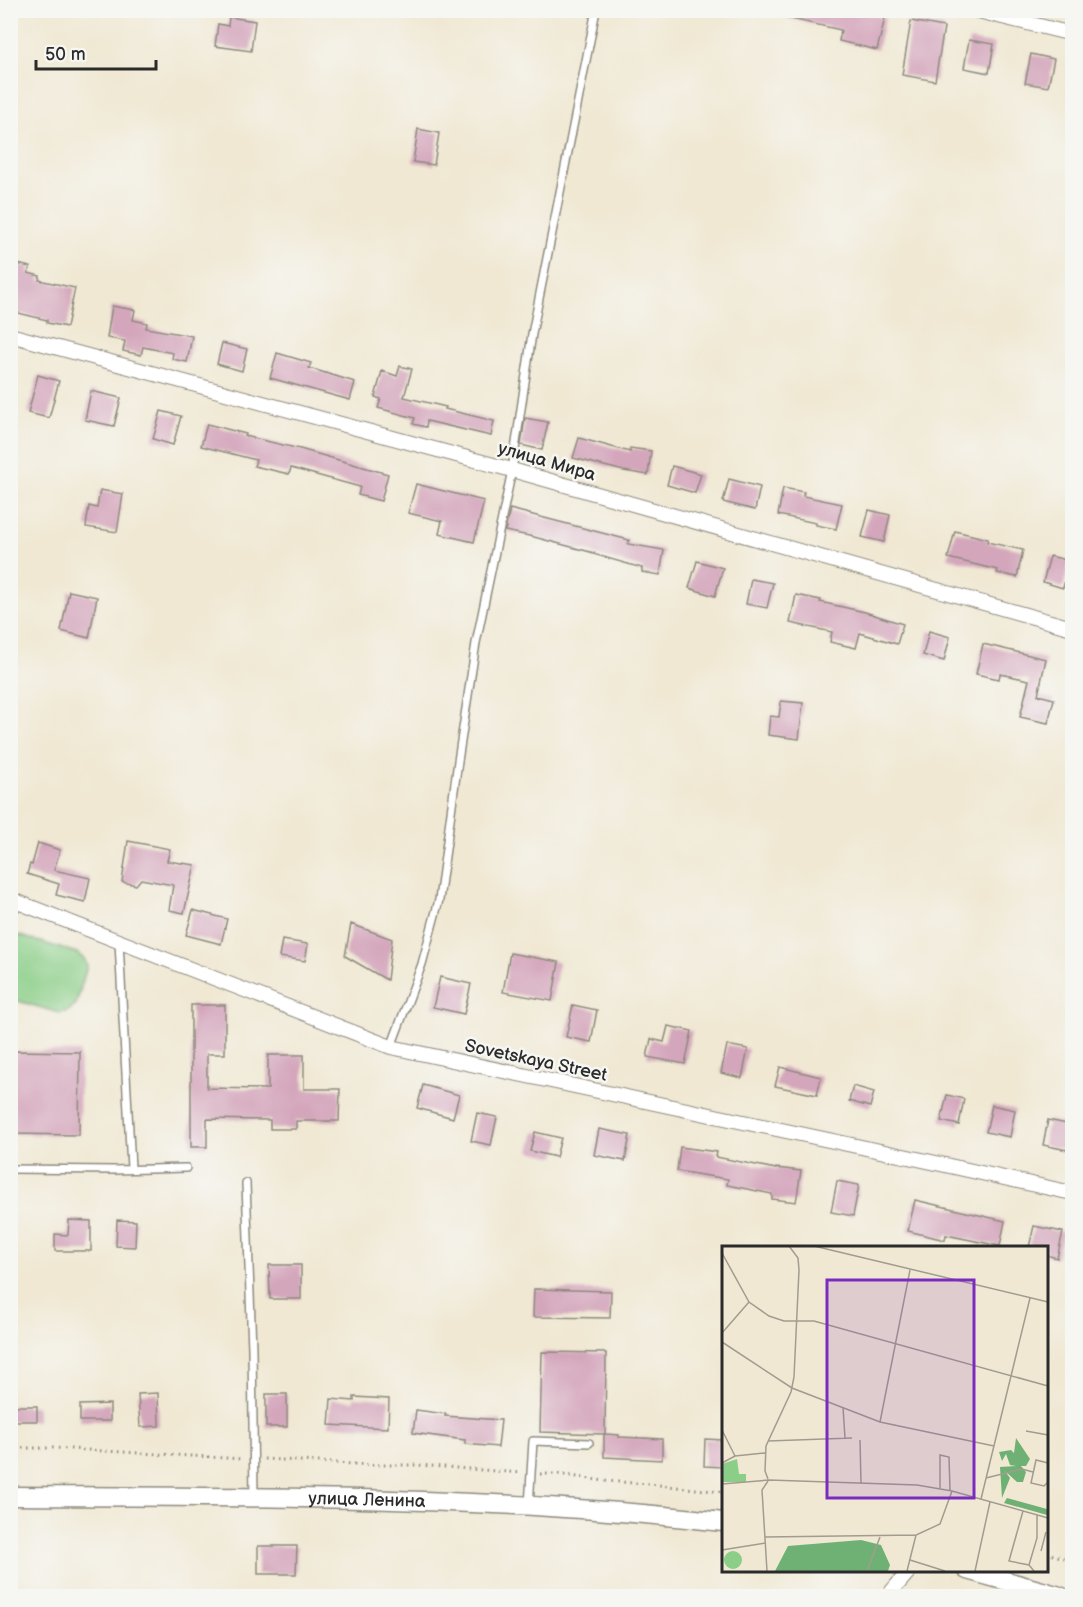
<svg xmlns="http://www.w3.org/2000/svg" width="1083" height="1607" viewBox="0 0 1083 1607" font-family="'Balsamiq Sans',sans-serif">
<style>
.green{fill:#8ace87;stroke:#5a7c59;stroke-width:1.5}
.building{fill:#d4a6bc}
.lines{fill:none;stroke-linecap:round;stroke-linejoin:round}
.lane-casing{stroke:#8e8a7f;stroke-width:10}
.street-casing{stroke:#8e8a7f;stroke-width:16}
.secondary-casing{stroke:#8e8a7f;stroke-width:21}
.path{stroke:#8e8a7f;stroke-width:3;stroke-dasharray:1.5 4.5;stroke-linecap:butt}
.lane{stroke:#fff;stroke-width:7}
.street{stroke:#fff;stroke-width:14}
.secondary{stroke:#fff;stroke-width:18}
.labels{text-anchor:middle;stroke-width:5;stroke-linejoin:round;paint-order:stroke}
.street-label{font-size:18px;fill:#2b2b2b;stroke:#f6f6f2}
.inset-road{fill:none;stroke:#a19c90;stroke-width:1.5}
.view{fill:#7b2cbf;fill-opacity:0.15;stroke:#7b2cbf;stroke-width:3}
.inset-edge{fill:none;stroke:#2b2b2b;stroke-width:3}
</style>
<rect width="100%" height="100%" fill="#f6f6f2"/>
<filter id="ink" filterUnits="userSpaceOnUse"><feTurbulence type="fractalNoise" baseFrequency=".0167" numOctaves="2"/><feDisplacementMap in="SourceGraphic" scale="12" xChannelSelector="R" yChannelSelector="G"/><feConvolveMatrix kernelMatrix="1 2 1 2 8 2 1 2 1" color-interpolation-filters="sRGB"/></filter>
<filter id="wash" filterUnits="userSpaceOnUse"><feTurbulence type="fractalNoise" baseFrequency=".008" numOctaves="4" result="noise"/><feDisplacementMap in="SourceGraphic" scale="24" xChannelSelector="R" yChannelSelector="G"/><feGaussianBlur stdDeviation="1.35" result="paint"/><feColorMatrix in="noise" values="0 0 0 0 0 0 0 0 0 0 0 0 0 0 0 0 0 1.4 0 .05"/><feComposite in="paint" operator="in"/></filter>
<g filter="url(#wash)">
<rect width="100%" height="100%" fill="#f0e8d3"/>
<path class="green" d="M10,933l67,20 8,7 2,6 -11,38 -8,7 -9,2 -48,-14z"/>
<g id="blocks">
<path class="building" d="M779,10h73l33,8 -8,32 -38,-9 2,-11 -63,-14z
M229,17l26,4 -4,30 -36,-5 3,-22 10,2z
M911,21l33,6 -9,54 -33,-6z
M969,40l25,4 -5,29 -25,-5z
M1031,54l23,5 -6,28 -23,-4z
M418,129l21,4 -5,32 -21,-3z
M10,262l20,5 -2,6 12,3 -1,4 36,8 -8,39 -20,-4v-3l-37,-9v-10l3,-10 -3,-1z
M112,306l23,4 -2,10 14,3 -1,5 46,8 -5,26 -15,-3 1,-6 -30,-6 -2,8 -18,-4 2,-10 -18,-3z
M222,343l25,6 -5,22 -25,-7z
M277,353l34,10 -2,5 46,14 -5,18 -80,-22z
M400,366l12,3 -8,28 42,10 -1,2 49,12 -3,15 -64,-15 -1,6 -13,-3 2,-6 -37,-10 3,-9 -6,-2 7,-26 15,5z
M38,375l21,6 -10,37 -21,-5z
M91,391l30,7 -7,28 -29,-6z
M161,411l20,5 -8,29 -20,-6z
M525,418l23,4 -6,28 -21,-5z
M207,424l39,10 -1,2 55,13 88,25 -7,27 -23,-6 2,-8 -69,-19 -2,6 -35,-8 2,-6 -55,-14z
M579,438l51,14v-4l21,3 -3,24 -24,-4 -51,-13z
M672,466l29,8 -6,19 -28,-8z
M729,479l31,8 -5,23 -32,-8z
M416,484l68,17 -10,41 -35,-8 3,-13 -34,-8z
M783,488l21,4 -1,4 39,8 -6,25 -20,-4v-2l-38,-8z
M100,490l23,4 -6,38 -31,-5 3,-21 8,2z
M510,509l119,31 -1,4 36,6 -4,25 -18,-3v-4l-49,-14 1,-1 -60,-16 -29,-6z
M869,510l21,5 -6,27 -22,-5z
M955,531l33,8 -1,3 36,8 -6,27 -20,-4 1,-3 -50,-12z
M1050,556l20,5 -7,27 -20,-6z
M697,561l26,7 -8,28 -26,-8z
M751,579l22,4 -6,25 -21,-4z
M69,591l28,6 -8,41 -28,-7z
M796,595l25,5 -1,2 45,10 38,12 -6,20 -37,-11 -4,15 -26,-6 2,-10 -42,-9z
M929,631l21,6 -6,24 -21,-6z
M983,644l63,15 -8,36 16,4 -6,24 -28,-6 9,-37 -29,-6 -1,5 -23,-5z
M781,701l22,2 -4,36 -31,-4 2,-19 9,1z
M128,841l42,8 -3,12 28,4 -11,48 -15,-3 4,-25 -32,-6 -5,6 -14,-3z
M38,843l22,7 -6,20 36,8 -5,24 -29,-7 3,-11 -32,-10 3,-10 2,1z
M193,910l34,9 -6,25 -35,-9z
M351,924l41,15 -5,41 -42,-24z
M282,940l26,4 -3,17 -26,-4z
M510,953l49,9 -7,39 -49,-9z
M440,977l31,7 -7,30 -31,-7z
M191,1005h34v49h-18v34l61,1v-34h36v34h36l-1,32h-43v8h-26v-9l-63,-1v28h-16z
M573,1005l24,5 -6,32 -25,-5z
M668,1026l24,5 -7,33 -38,-7 4,-18 13,3z
M727,1045l21,4 -6,29 -21,-5z
M10,1051l70,1 -1,83 -69,-1z
M780,1067l41,10 -4,18 -42,-9z
M423,1085l36,10 -6,23 -36,-10z
M853,1086l21,6 -4,15 -21,-6z
M947,1095l17,4 -5,26 -18,-4z
M992,1105l23,5 -5,27 -24,-5z
M477,1113l20,4 -6,28 -20,-4z
M1048,1120l24,5 -5,25 -24,-5z
M599,1129l31,6 -5,26 -31,-6z
M535,1132l26,6 -5,19 -26,-6z
M680,1147l37,5 -1,5 60,12v-1l25,3 -5,31 -24,-3v-5l-45,-9 1,-6 -51,-8z
M837,1181l22,4 -6,31 -22,-4z
M915,1200l90,21 -5,25 -54,-11 -1,5 -37,-9z
M69,1220l22,1v30h-36v-17l13,1z
M117,1220l19,1 -1,26 -19,-1z
M1034,1226l29,6 -6,26 -11,-3v-8h-17z
M269,1265h32v34h-31z
M534,1289l77,2 -1,27 -77,-1z
M542,1352l64,1 -1,81 14,1v2l43,2v21l-58,-3v-23l-64,-2z
M158,1393l1,33 -19,1 -2,-33z
M266,1394h21v33h-21z
M354,1397l35,2 -1,29 -59,-3 2,-26 23,2z
M110,1404v17h-30v-16z
M10,1406h27v15h-27z
M416,1410l30,4 -1,2 56,4 -3,27 -33,-3v-4l-52,-7z
M705,1439l18,1v27l-19,-1z
M258,1546h39l-1,28h-38z"/>
</g>
</g>
<g filter="url(#ink)">
<use href="#blocks" fill-opacity="0" stroke="#8e8a7f" stroke-width="1.5"/>
<g class="lines">
<defs>
<path id="lane" d="M119,942l12,226
M391,1047l31,-83 17,-64 19,-139 18,-118 36,-173 20,-136 64,-324
M10,1169l105,1 71,-2
M246,1183l6,166 2,147
M529,1506l4,-65 56,2"/>
<path id="street" d="M974,10l98,24
M10,335l502,135 560,158
M10,899l381,148 536,114 145,32
M891,1596l1,-5 18,-21"/>
<g id="secondary">
<path id="s1" d="M10,1496c238,1 477,-1 713,26"/>
<path d="M967,1570l93,26"/>
</g>
</defs>
<use href="#lane" class="lane-casing"/>
<use href="#street" class="street-casing"/>
<use href="#secondary" class="secondary-casing"/>
<path class="path" d="M10,1448h43l190,11
M264,1459l107,6h47l103,8
M540,1474h18l46,7 46,3 73,8
M1046,1553l26,7"/>
<use href="#lane" class="lane"/>
<use href="#street" class="street"/>
<use href="#secondary" class="secondary"/>
</g>
</g>
<g class="labels">
<g class="street-label">
<text transform="translate(547 461) rotate(16)" y="6">улица Мира</text>
<text transform="translate(536 1060) rotate(12)" y="6">Sovetskaya Street</text>
<text dy="6" stroke="none"><textPath href="#s1" startOffset="357">улица Ленина</textPath></text>
</g>
</g>
<g transform="translate(722 1246)">
<rect width="326" height="326" fill="#f0e8d3"/>
<path d="M15,213l2,15h7v8h-24v-18zM2 314a9 9 0 1 1 18 0a9 9 0 1 1-18 0Z" fill="#8ace87"/>
<path d="M294,192l14,21 -4,7h-5l5,6 -3,10h-6l-12,-11 5,7 -8,20 -2,-31 16,-1 -6,-1 -4,-11 -4,7 -3,-9 12,-2 3,3zM285,252l40,11v6l-43,-12zM139,294l20,5 9,20 -2,6h-113l13,-25z" fill="#6fb174"/>
<path class="inset-road" d="M92,0l234,56M0,7l27,49 20,14 15,5h30l234,65M0,87l27,-31M0,96l70,46 88,34 114,24M121,161l2,31M158,176l30,-152M0,184l13,26M304,185l22,4M138,194l1,43M46,195l84,-3M0,217l13,-7 30,-3M326,217l-12,-3 -5,23 13,3 4,-4M264,232l36,-9 11,3M46,233l-3,-8 1,-25 25,-54 3,-15 5,-107 -1,-12 -9,-12M0,238l47,-4 148,5 35,6 96,27M218,242v-33l9,2 1,33M259,253l49,-201M301,265l-14,50 20,4 5,6M43,291l151,-2M0,304l43,-7M319,305l5,-19M188,314l35,11M307,319l8,-27v-23M45,325l-5,-81 6,-9M145,325l13,-34M185,325l9,-36 24,-11 12,-33M253,325l15,-69"/>
<path class="view" d="M105,34h147v218h-147z"/>
<rect width="326" height="326" class="inset-edge"/>
</g>
<rect width="1083" height="1607" fill="none" stroke="#f6f6f2" stroke-width="36"/>
<path d="M36 60v9h120v-9" fill="none" stroke="#2b2b2b" stroke-width="3"/>
<text x="45" y="60" font-size="18" fill="#2b2b2b" stroke="#f6f6f2" stroke-width="4.5" paint-order="stroke">50 m</text>
</svg>
